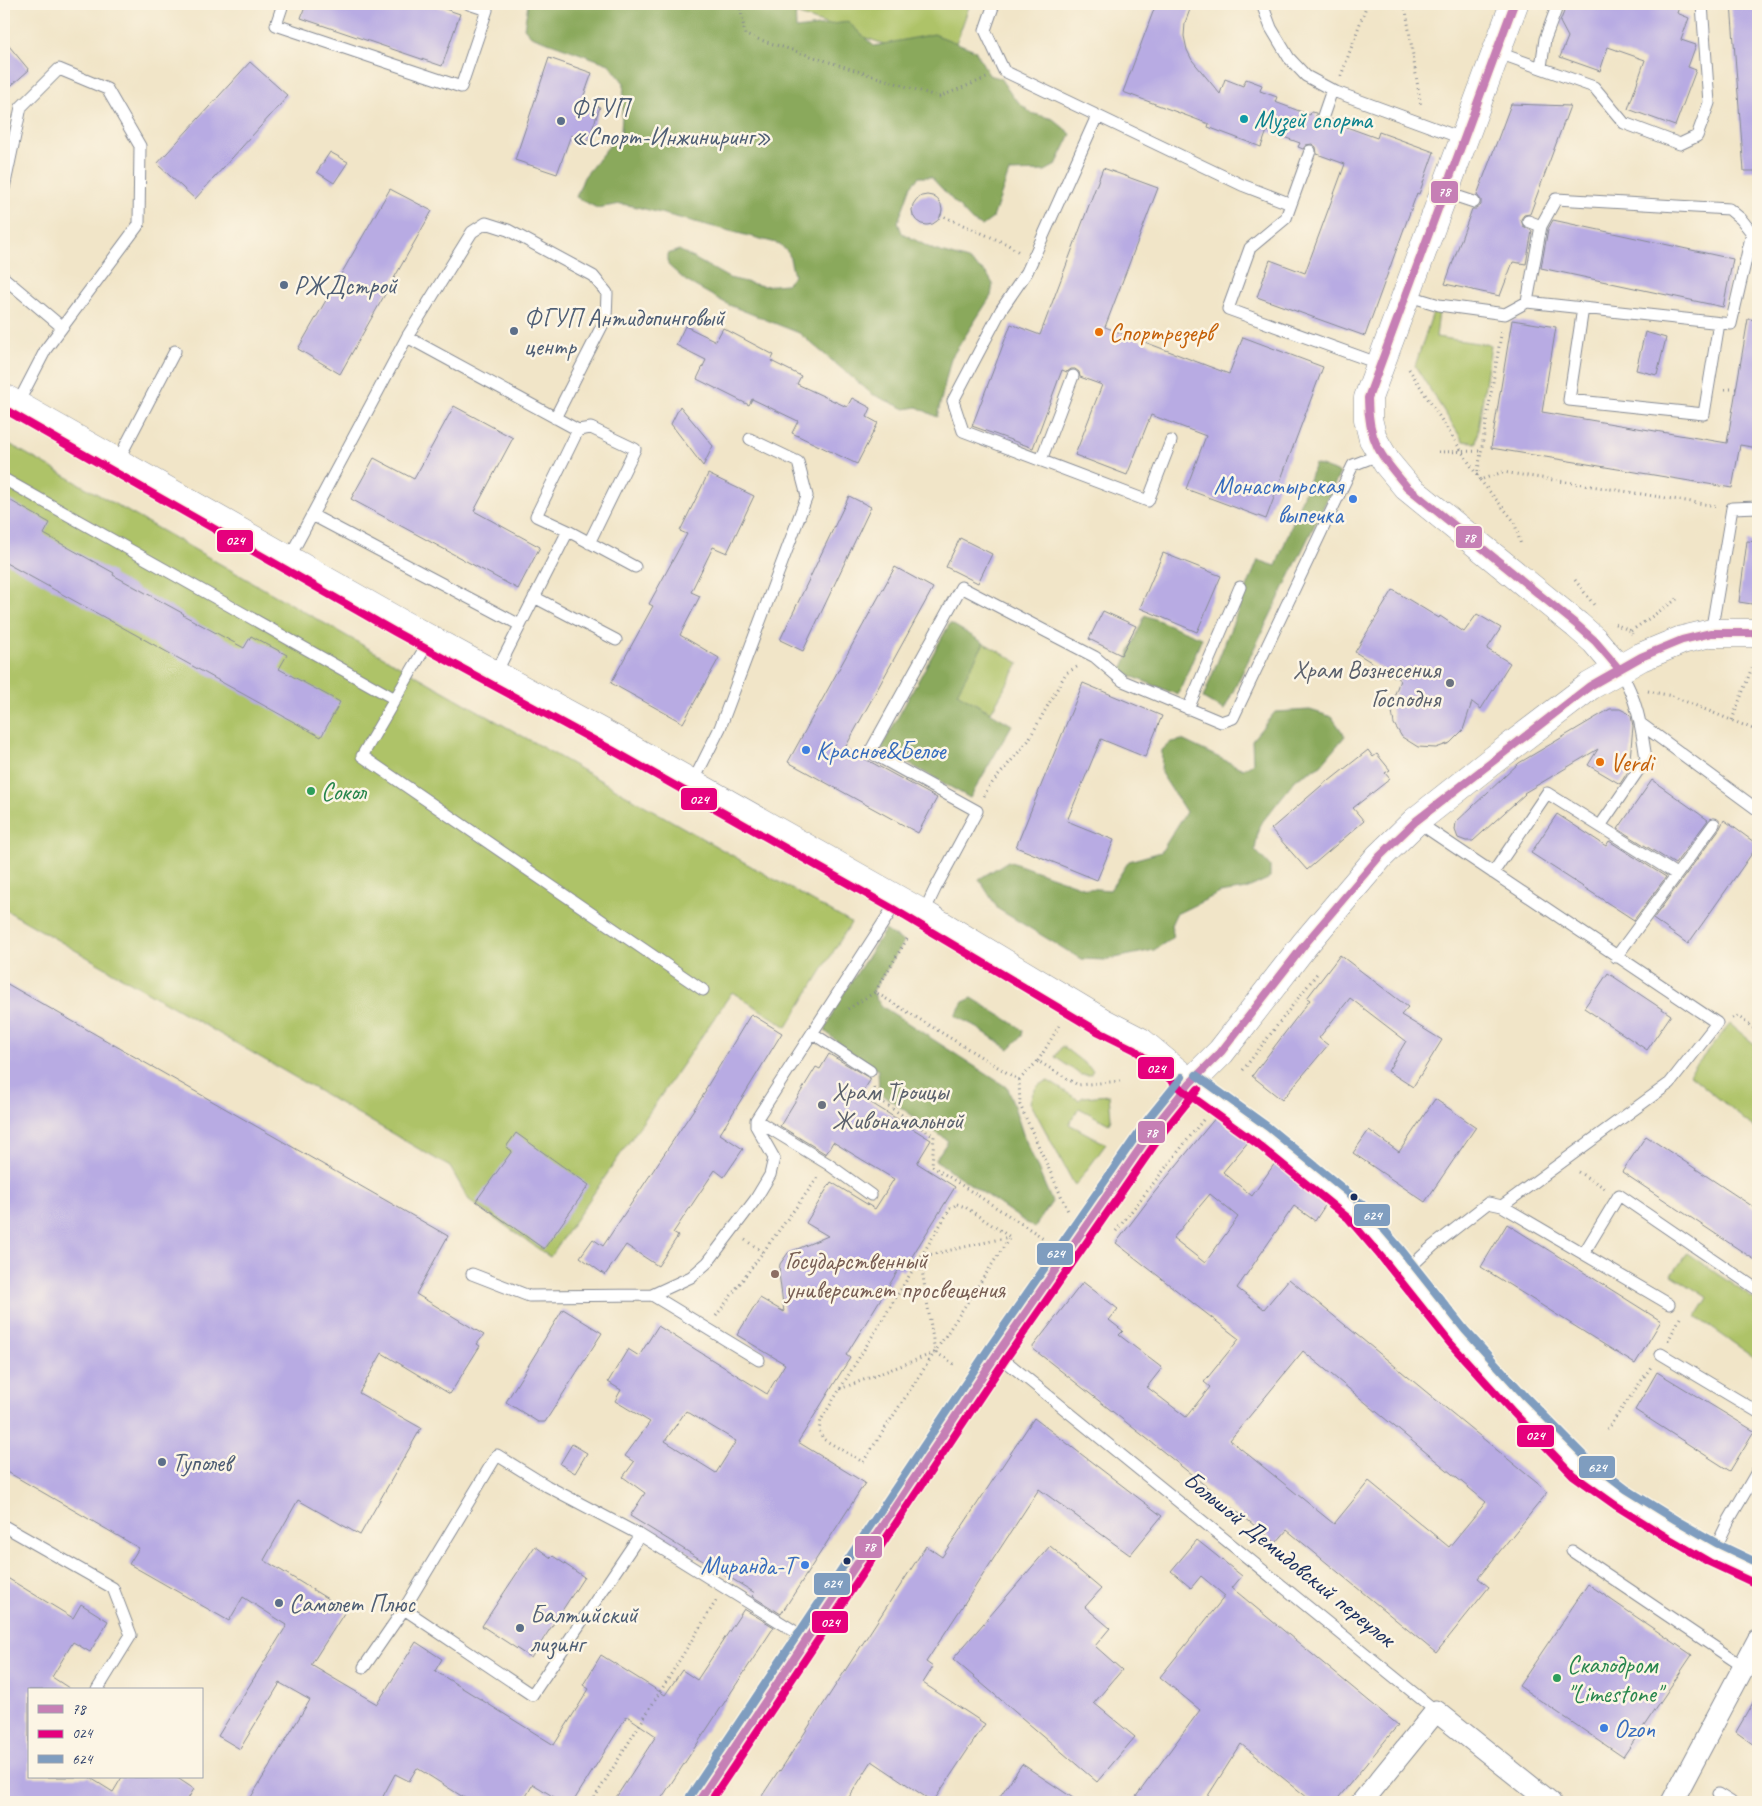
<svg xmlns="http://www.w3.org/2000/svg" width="1762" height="1806" viewBox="0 0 1762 1806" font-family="Caveat,sans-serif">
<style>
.green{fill:#aec368;stroke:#647963}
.forest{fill:#8aa95c;stroke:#526c5d}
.building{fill:#b8abe3;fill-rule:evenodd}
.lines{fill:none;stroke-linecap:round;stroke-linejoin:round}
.service-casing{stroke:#868a93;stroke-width:13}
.minor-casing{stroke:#868a93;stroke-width:23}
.tertiary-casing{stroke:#868a93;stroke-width:29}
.path{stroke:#868a93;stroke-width:3;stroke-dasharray:1 4;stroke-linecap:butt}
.service{stroke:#fff;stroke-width:11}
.minor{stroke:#fff;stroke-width:21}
.tertiary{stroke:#fff;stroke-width:28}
.bus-1-casing{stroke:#fcf5e5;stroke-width:11}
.bus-2-casing{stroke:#fcf5e5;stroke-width:11}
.bus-3-casing{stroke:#fcf5e5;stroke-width:11}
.bus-1{stroke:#c67fb5;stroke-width:8}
.bus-2{stroke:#e5007d;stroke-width:8}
.bus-3{stroke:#7f9dbf;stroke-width:8}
.culture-dot{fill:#0f9aa8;stroke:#fcf5e5;stroke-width:2}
.service-dot{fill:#5c6f8a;stroke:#fcf5e5;stroke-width:2}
.food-dot{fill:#e8710a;stroke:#fcf5e5;stroke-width:2}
.shop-dot{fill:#3f7fe0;stroke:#fcf5e5;stroke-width:2}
.worship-dot{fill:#6b7280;stroke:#fcf5e5;stroke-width:2}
.leisure-dot{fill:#2e9e5b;stroke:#fcf5e5;stroke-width:2}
.bus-dot{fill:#1b2f5e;stroke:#fcf5e5;stroke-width:2}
.education-dot{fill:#8d6e63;stroke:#fcf5e5;stroke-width:2}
.labels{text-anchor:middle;stroke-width:5;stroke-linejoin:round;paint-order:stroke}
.service-label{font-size:25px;fill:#4e5e75;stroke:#fcf5e5;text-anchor:start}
.culture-label{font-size:25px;fill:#0d838f;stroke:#fcf5e5;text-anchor:start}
.food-label{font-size:25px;fill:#c56008;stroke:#fcf5e5;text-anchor:start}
.shop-label{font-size:25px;fill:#366cbe;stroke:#fcf5e5;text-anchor:end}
.worship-label{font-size:25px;fill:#5b616d;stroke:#fcf5e5;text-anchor:end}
.leisure-label{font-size:25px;fill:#27864d;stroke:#fcf5e5;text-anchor:start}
.education-label{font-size:25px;fill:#785e54;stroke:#fcf5e5;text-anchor:start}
.street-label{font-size:25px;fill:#1b2f5e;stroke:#fcf5e5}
.line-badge{stroke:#fcf5e5;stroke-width:2}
.badge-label{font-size:14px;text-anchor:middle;font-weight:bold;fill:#fff}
</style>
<rect width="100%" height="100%" fill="#fcf5e5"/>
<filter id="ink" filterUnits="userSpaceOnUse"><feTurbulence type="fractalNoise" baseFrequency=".02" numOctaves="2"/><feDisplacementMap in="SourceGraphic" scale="10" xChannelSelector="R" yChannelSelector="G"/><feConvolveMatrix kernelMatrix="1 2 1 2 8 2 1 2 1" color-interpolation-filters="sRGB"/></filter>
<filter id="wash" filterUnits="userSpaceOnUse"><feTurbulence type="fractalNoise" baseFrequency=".0096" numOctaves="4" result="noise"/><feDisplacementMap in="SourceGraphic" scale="20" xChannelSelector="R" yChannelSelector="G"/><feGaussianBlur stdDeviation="1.12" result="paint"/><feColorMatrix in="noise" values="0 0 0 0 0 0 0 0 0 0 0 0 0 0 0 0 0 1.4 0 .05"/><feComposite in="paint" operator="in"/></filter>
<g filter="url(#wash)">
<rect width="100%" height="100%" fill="#f1e5c8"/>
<path class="green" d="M767,4h203l-22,62z
M1433,312h6l-3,25 55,8 -15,98 -13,-2 -48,-75z
M4,441l847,482 -64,104 -55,-35 -182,265 -81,-57 -19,-33 -446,-258z
M984,643l35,20 -28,49 -35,-19z
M1730,1024l28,23v84l-69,-57z
M1062,1046l31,24 -3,5h-9l-26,-18z
M1048,1081l31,19 4,-3 26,-2 2,23 -2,6 -30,-16 -10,16 37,20 -31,42 -45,-84c3,-11 6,-18 18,-21z
M1687,1253l71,49v58l-62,-43 12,-19 -36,-23z"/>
<path class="forest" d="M528,4h267l1,25 52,-7 26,24 60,-12 41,16 14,25 11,3 13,19 18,16 22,6 18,15 -15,31 -11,6 -36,1 -16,46 -11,8 -10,-5 -41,-44h-12l-8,9 -13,36 4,11 32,17 34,10 19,14 6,10 -2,12 -40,62 -14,59 -20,-10 -12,2 -33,-15 -73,-61 -70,-28 -43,-24 -18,-16v-11l11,-4 50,28 34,8 23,-2 8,-8 -5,-22 -9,-10 -147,-38 -12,-2 -24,4 -21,-11 8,-20 37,-46 3,-48 -15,-19 -78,-28 -7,-8z
M1315,464l25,9 -116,237 -21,-12 55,-138 18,6z
M1145,615l57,23 -24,57 -57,-23z
M950,623l34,20 -27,50 55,32 -42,73 -89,-50z
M1310,710l22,7 13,19 -24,29 -24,13 -38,48 -4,24 15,16v12l-24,11 -26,4 -44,21 -5,11 3,12 -20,13 -49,10 -24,-1 -83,-50 -19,-30 29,-18 77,27 25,2 19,-29 32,-9 25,-40 -25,-39 1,-23 9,-8 11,-2 61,29 10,-6 -1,-23 23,-28z
M885,930l19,12 -31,49 3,8 7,8 125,81 15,46 29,68 -18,26 -99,-68 13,-19 -69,-49 -1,-22 -34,-22 -19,-17 13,-29z
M972,998l47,29 4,4 -1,5 -13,13 -36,-24 -18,-9 8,-14z"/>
<g id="blocks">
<path class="building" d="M306,4h124l30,10 -18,52 -141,-48z
M1156,4h36l-7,19 -1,13 3,14 5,10 28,34 5,-15 18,7 3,-7 16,6 -2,6 17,6 -2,5 35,13 1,-3 5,1v5l4,5h5l5,-4 12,4 -1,2 36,13 2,-6 55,20 -15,42 -2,-1 -52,143 -108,-39 13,-37 35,13 40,-109 -28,-10 -1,-7 -4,-3 -6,1 -3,4 -5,-2 2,-4 -33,-12 -6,16 -53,-20 1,-3 -86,-32z
M1567,4h113l-3,9 12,5 -8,22 15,5 -8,22 8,3 -21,56 -47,-17 17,-49 -37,-13 -8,24 -40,-14 8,-20 -8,-15z
M1731,4h27v167h-14z
M4,40l25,30 -25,22z
M549,58l43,15 -10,28 18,6 -12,34 -17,-6 -14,39 -42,-14z
M250,62l38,34 -93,103 -38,-35z
M1511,104l59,2 -40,108 -6,1 -3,4 2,7 9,5 -6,33 -13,-2 -13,34 -55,-12 27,-75h4l5,-4v-5l-4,-5z
M330,152l18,10 -14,21 -17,-11z
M1103,168l55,20 -53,139 124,47 14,-37 80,30 -57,152 -80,-30 20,-53 -55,-21 -24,60 -52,-20 27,-70 -22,-8 -1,-5 -4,-3h-4l-4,3 -5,-2 -29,78 -61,-22 39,-102 29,11z
M390,189l42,22 -92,163 -42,-25z
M912 210a15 15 0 1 1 30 0a15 15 0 1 1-30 0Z
M1553,220l180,39 -10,48 -182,-39 7,-39z
M1748,319l10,1v128l-18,-3 -8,43 -241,-40 21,-128 44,7 -14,85 185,31z
M685,326l31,15 7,-13 51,27 -3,6 30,15 -4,8 50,23 5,-9 19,10 -4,9 11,6 -21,41 -65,-31 6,-12 -46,-22 -3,6 -52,-26 9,-19 -30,-15z
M1645,332l21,6 -9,37 -21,-5z
M454,406l59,32 -39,73 66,36 -22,42 -167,-90 23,-41 40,21z
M680,406l33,40 -10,20 -32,-42z
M708,474l46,22 -27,57 -14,-6 -22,45 9,4 -20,39 39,23 -36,65 -72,-40 42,-77 -4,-2 38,-70 -7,-3z
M849,496l22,11 -68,144 -23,-11z
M4,497l46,26 -6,11 70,39 -1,2 71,39 -1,1 61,33 7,-12 36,19 -8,14 61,33 -19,35 -317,-175z
M960,538l32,16 -14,29 -32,-16z
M1747,541l11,1v63l-19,-3z
M1163,553l58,23 -24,56 -57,-24z
M895,567l38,21 -88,160 92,50 -19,35 -130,-71z
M1393,590l46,28 1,-2 24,16 13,-18 24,14 -14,21 23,14 -29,46 -9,-7 -9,28 -13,13 -14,5 -18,-1 -16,-10 -8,-13 -3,-19 9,-25 -45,-28z
M1103,611l33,15 -15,29 -32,-16z
M1083,683l79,33 -17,41 -44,-18 -34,82 47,19 -17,40 -81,-33z
M1610,709h10l8,4 3,3 2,10 -4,44 -9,14 -32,-19 10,-16 -74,44 1,1 -52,47h-7l-8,-3 -3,-8 1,-8 63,-59z
M1368,750l5,7 4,-3 13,16 -5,3 5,6 -37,29 11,13 -57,49 -36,-41 57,-49 1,1z
M1652,780l56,40 -33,44 -57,-35z
M1557,814l49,32 3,-5 57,36 -32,43 -103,-67z
M1724,820l34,25 -70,99 -35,-25 67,-91z
M1340,955l68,52 -7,8 41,25 -29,47 -25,-16 18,-30 -56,-43 -31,40 9,7 -46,55 -30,-24 58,-76 -3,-2z
M1608,973l63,42 -24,35 -63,-42z
M4,982l444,254 -32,58 68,41 -7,9 3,2 -30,48 -68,-41 -23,40 62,35 -61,107 -62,-35 -34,60 82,50 -35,55 66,39 39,-62 26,17 -7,12 119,74 35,-56 -6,-4 18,-30 64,40 17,-25 15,10 47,-71 30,18 -115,175h-46l43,-66 -29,-20 -54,86h-11l-29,-18 -10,18h-52l-54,-34 -8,13 -14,-7 -15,28h-132l62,-102 -30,-17 -40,66 -22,-13 69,-111 -44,-28 -14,24 -100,-57 10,-16 -135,-78z
M751,1014l31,19 -62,101 23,15 -19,28 -9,-7 -42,63 5,3 -20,30 -32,-21 -21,30 -25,-18 13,-18 10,7 103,-155 -1,-1z
M829,1054l42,25 -11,17 71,44 -14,23 38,24 -52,84 -4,-2 -53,86 4,3 -52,84 67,41 -84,131 -29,-18 3,-3 -125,-77 15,-23 -22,-16 11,-15 -9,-6 25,-34 -35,-21 6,-11 -13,-8 20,-33 11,7 19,-30 109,68 18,-30 -48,-29 23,-37 24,14 -5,-39 1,-9 8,-11 40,-17 -22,-13 25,-41 44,27 19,-30 -61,-37 -7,12 -46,-28 36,-59 4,2zM686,1411l50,30 -20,32 -51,-32z
M1435,1099l41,28 -51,75 -72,-49 16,-23 30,22z
M1216,1117l33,24 -26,31 29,24 23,-33 51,41 -11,17 -21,-15 -57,82 27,21 25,-30 259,213 -70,86 11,9 -53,66 -149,-123 -11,13 -116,-94 -128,-101 51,-66 35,27 -9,11 14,11 -4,4 43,33 -15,19 39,30 24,-30 -6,-5 35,-43 -123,-96 38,-50zM1210,1194l28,23 -33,46 -32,-25zM1303,1351l183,151 -37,45 -80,-66 -35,43 -104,-84z
M516,1133l73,52 -45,64 -68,-48 36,-50 -6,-4z
M1646,1136l112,74v52l-136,-90z
M1507,1224l154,97 -26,43 -154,-97z
M563,1309l39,24 -57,89h-7l-32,-20z
M1657,1372l97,59 -24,40 -95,-61z
M1034,1418l128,98 -32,39 -91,-66 -113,173 7,5 -10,16 62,41 -52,78 -61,-41 -26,41h-88l21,-32 1,1 146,-225 16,11z
M572,1444l15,9 -12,20 -15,-9z
M1197,1540l45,36 -10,12 166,137 -63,77h-22l-72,-58 -37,58h-72l68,-92 -40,-33 65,-81 -24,-20 -10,12 -20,-17z
M535,1546l16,12 2,-2 31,21 -53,81 -49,-32z
M1050,1546l51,43 -16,18 25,21 -15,18 27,24 -28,33 41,34 -38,45 -144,-123z
M4,1576l69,42 8,-14 27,17 -18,31 -17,-10 -21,35 20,13h-43v87h60l24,15 9,-15h54l18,12 -8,13h-182z
M1588,1584l104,71 -69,102 -104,-71z
M1758,1694v54l-22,-16z
M1022,1764l57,38h-83z"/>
</g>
</g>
<g filter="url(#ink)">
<use href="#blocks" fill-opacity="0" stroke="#868a93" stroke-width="1"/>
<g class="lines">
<defs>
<path id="service" d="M283,4l-7,21 185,62 26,-77 -18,-6
M994,4l-9,26 19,41 238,114 49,19
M1262,4l9,24 18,30 17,18 30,16 128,47
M1496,52l98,35 30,36 56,21 17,-8 12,-33 -7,-99
M1541,67l4,-28 13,-35
M1097,116l-70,156 -26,38 -48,91 10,30 185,70 23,-60
M1323,116l9,-26
M1310,151l-24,67 -36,30 -22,61 152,55
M4,188l17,-81 38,-38 48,20 33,57 -1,78 -93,125 -29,56
M1444,192l30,10
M1528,221l13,5
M4,278l58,49
M1406,295l33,10 66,9 22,-12 204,22 21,-91 -11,-14 -12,-10 -173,-10 -15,27 -14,76
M1583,308l-14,92 135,14 15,-91
M407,337l65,-105 14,-9 22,7 85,46 14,17 -1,25 -51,100
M578,430l13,-2 44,21 -46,94
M1041,460l32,-84
M117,462l58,-111
M4,479l391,220
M312,515l208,110
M568,531l67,36
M288,560l119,-223 171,93 -42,86 32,15 -73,144
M534,597l82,43
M1711,633l21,-125 26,-1
M430,639l-68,117 341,234
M1188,709l52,-122
M1641,724l117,86
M692,784l28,-56 87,-232 -9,-34 -48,-23
M1600,826l46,-67c-5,-35 -9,-60 -27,-90
M1493,873l54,-80 129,81
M923,914l12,-25 42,-78 -107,-59 91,-165 134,70 28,24 98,41 12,-4 120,-253 28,-11
M1616,957l98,-133
M812,1033l58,38
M756,1120l72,44 43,31
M1502,1206l167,98
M1584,1253l35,-58 139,95
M1406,1271l27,-25 55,-43 14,3 168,-123 47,-60 -301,-202
M472,1274l57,22 123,-1 39,-18 17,-15 47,-62 15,-25 4,-17 -18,-32v-6l142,-220
M652,1295l107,65
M997,1354l439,357
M1661,1354l97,58
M4,1526l109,62 18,47 -34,55
M1572,1551l172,116
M1713,1553l16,-33 29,-50
M404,1609l93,-154 50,31 93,49 167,104
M364,1667l40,-58 128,86 108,-160
M1718,1794l13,8"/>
<path id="minor" d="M1190,1083l72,52 93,76 36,42 66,83 61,67 62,64 40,30 51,32 42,24 45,21
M1362,1802l74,-91 114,91
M1672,1802l86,-162"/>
<path id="tertiary" d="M1514,4l-146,394v21l5,20 14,24 20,24 170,138 18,16 24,28
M4,398l396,225 217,118 306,173 181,109 37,19 49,41
M698,1802l299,-448 159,-229 34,-42 31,-31 84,-108 74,-87 37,-36 72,-57 102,-78 51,-29 41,-17 29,-7h47"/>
</defs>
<use href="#service" class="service-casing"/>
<use href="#minor" class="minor-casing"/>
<use href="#tertiary" class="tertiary-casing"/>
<path class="path" d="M740,4l5,31 194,62 50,-20
M1405,4l16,103
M1341,76l26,-72
M940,215l67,29 12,8
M1409,369l71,111 23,-8 214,34
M1725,389h12
M1438,452l43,-1
M1477,476l25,-147
M1480,480l34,41 7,24
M1575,580l19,25
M1615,624l16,7 1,3
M1631,631l46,-32
M1648,691l24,5 86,35
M1732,720l24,-63
M984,796l4,-8 40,-47 38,-68 11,-6
M907,939l-32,53 144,88 1,25 48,106
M848,1009l27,-17
M1732,1018l6,-2 20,16
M1038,1061l21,-35
M1243,1070l76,-99
M1019,1080l19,-19 40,24 42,-4
M874,1088l2,10 58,38 -2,30 113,73
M1578,1172l27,16
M957,1204l8,3 45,30 -147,225 -40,-23 -4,-9 2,-10 129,-211z
M1116,1231l87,-111
M745,1240l18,12
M716,1316l103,-140
M1668,1341l12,-23
M954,1364l-19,-12 -15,-95 89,-20
M840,1389l94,-36
M1607,1430l44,-63
M592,1802l124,-201"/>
<use href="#service" class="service"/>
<use href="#minor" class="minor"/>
<use href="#tertiary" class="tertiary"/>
<defs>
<path id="bus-1" d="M1514,4l-146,394c0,43 12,57 39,89l170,138 18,16 24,28
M698,1802l299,-448 159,-229 34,-42 31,-31 84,-108 74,-87 37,-36 174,-135 51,-29 41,-17 29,-7h47"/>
<path id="bus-2" d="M4,409l391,223 217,118 281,159 206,123 36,18 49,41 72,52 92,75 35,41 67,84 61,67 62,65 42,30 51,32 43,25 45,21
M710,1802l295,-442 159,-229 34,-42"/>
<path id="bus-3" d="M1196,1075l72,52 94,77 37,43 66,83 60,66 62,63 39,30 50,31 42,24 40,19
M690,1796l299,-448 159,-229 34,-42"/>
</defs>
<use href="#bus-1" class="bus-1-casing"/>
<use href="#bus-2" class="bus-2-casing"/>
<use href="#bus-3" class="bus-3-casing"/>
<use href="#bus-1" class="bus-1"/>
<use href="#bus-2" class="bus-2"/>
<use href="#bus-3" class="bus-3"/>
</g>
</g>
<circle class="culture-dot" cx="1244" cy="119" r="5"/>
<g class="service-dot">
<circle cx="561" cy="121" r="5"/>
<circle cx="284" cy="285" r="5"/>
<circle cx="514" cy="331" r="5"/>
<circle cx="162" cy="1462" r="5"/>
<circle cx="279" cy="1603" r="5"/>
<circle cx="520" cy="1628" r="5"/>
</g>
<g class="food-dot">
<circle cx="1099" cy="332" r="5"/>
<circle cx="1600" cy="762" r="5"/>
</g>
<g class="shop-dot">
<circle cx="1353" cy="499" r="5"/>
<circle cx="806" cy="750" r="5"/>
<circle cx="805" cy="1565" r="5"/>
<circle cx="1604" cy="1728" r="5"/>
</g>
<g class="worship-dot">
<circle cx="1450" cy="683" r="5"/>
<circle cx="822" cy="1105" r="5"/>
</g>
<g class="leisure-dot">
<circle cx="311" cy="791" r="5"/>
<circle cx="1557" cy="1678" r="5"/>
</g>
<g class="bus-dot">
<circle cx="1354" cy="1197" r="4.5"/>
<circle cx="847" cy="1561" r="4.5"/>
</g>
<circle class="education-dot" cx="775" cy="1274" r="5"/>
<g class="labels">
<g class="service-label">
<text x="571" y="116">ФГУП<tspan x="571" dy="29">«Спорт-Инжиниринг»</tspan></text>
<text x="294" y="294">РЖДстрой</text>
<text x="524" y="326">ФГУП Антидопинговый<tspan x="524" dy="29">центр</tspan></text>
<text x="172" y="1471">Туполев</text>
<text x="289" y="1612">Самолет Плюс</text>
<text x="530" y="1623">Балтийский<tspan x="530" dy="29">лизинг</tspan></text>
</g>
<g class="culture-label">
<text x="1254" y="128">Музей спорта</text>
</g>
<g class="food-label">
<text x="1109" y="341">Спортрезерв</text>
<text x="1610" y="771">Verdi</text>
</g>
<g class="shop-label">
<text x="1343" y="494">Монастырская<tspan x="1343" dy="29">выпечка</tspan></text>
<text x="816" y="759" text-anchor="start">Красное&amp;Белое</text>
<text x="795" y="1574">Миранда-Т</text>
<text x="1614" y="1737" text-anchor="start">Ozon</text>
</g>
<g class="worship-label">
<text x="1440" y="678">Храм Вознесения<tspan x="1440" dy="29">Господня</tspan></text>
<text x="832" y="1100" text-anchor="start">Храм Троицы<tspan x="832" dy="29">Живоначальной</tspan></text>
</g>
<g class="leisure-label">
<text x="321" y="800">Сокол</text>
<text x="1567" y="1673">Скалодром<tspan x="1567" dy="29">"Limestone"</tspan></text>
</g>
<g class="education-label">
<text x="785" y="1269">Государственный<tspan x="785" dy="29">университет просвещения</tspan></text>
</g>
<g class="street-label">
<text transform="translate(1290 1558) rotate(39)" y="9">Большой Демидовский переулок</text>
</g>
</g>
<g class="line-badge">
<rect x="1430" y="180" width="29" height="24" rx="5" fill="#c67fb5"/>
<rect x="1455" y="525" width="28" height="24" rx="5" fill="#c67fb5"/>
<rect x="216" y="529" width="38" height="24" rx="5" fill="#e5007d"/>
<rect x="680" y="787" width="38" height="24" rx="5" fill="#e5007d"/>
<rect x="1137" y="1056" width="38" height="24" rx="5" fill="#e5007d"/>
<rect x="1137" y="1120" width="29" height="24" rx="5" fill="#c67fb5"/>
<rect x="1353" y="1203" width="38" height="24" rx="5" fill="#7f9dbf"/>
<rect x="1036" y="1242" width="38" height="24" rx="5" fill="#7f9dbf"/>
<rect x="1516" y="1424" width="39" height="24" rx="5" fill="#e5007d"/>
<rect x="1578" y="1455" width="38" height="24" rx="5" fill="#7f9dbf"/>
<rect x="854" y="1535" width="29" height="24" rx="5" fill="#c67fb5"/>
<rect x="813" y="1572" width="38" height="24" rx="5" fill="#7f9dbf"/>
<rect x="811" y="1610" width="38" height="24" rx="5" fill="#e5007d"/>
</g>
<g class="badge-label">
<text x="1444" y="196">78</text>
<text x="1469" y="542">78</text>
<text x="235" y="545">024</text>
<text x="699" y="804">024</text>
<text x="1156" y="1073">024</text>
<text x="1151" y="1137">78</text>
<text x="1372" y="1220">624</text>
<text x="1055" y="1258">624</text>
<text x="1535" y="1440">024</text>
<text x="1597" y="1472">624</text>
<text x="869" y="1551">78</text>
<text x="832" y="1588">624</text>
<text x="830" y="1627">024</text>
</g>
<rect width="1762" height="1806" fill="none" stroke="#fcf5e5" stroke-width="20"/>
<rect x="28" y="1688" width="175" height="90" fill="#fcf5e5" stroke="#a2a6af"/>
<rect x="38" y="1705" width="25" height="8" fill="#c67fb5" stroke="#a2a6af"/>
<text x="72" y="1714" font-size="15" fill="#1b2f5e">78</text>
<rect x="38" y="1730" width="25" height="8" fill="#e5007d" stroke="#a2a6af"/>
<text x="72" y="1738" font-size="15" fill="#1b2f5e">024</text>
<rect x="38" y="1755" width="25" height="8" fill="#7f9dbf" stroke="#a2a6af"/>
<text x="72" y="1764" font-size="15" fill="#1b2f5e">624</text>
</svg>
